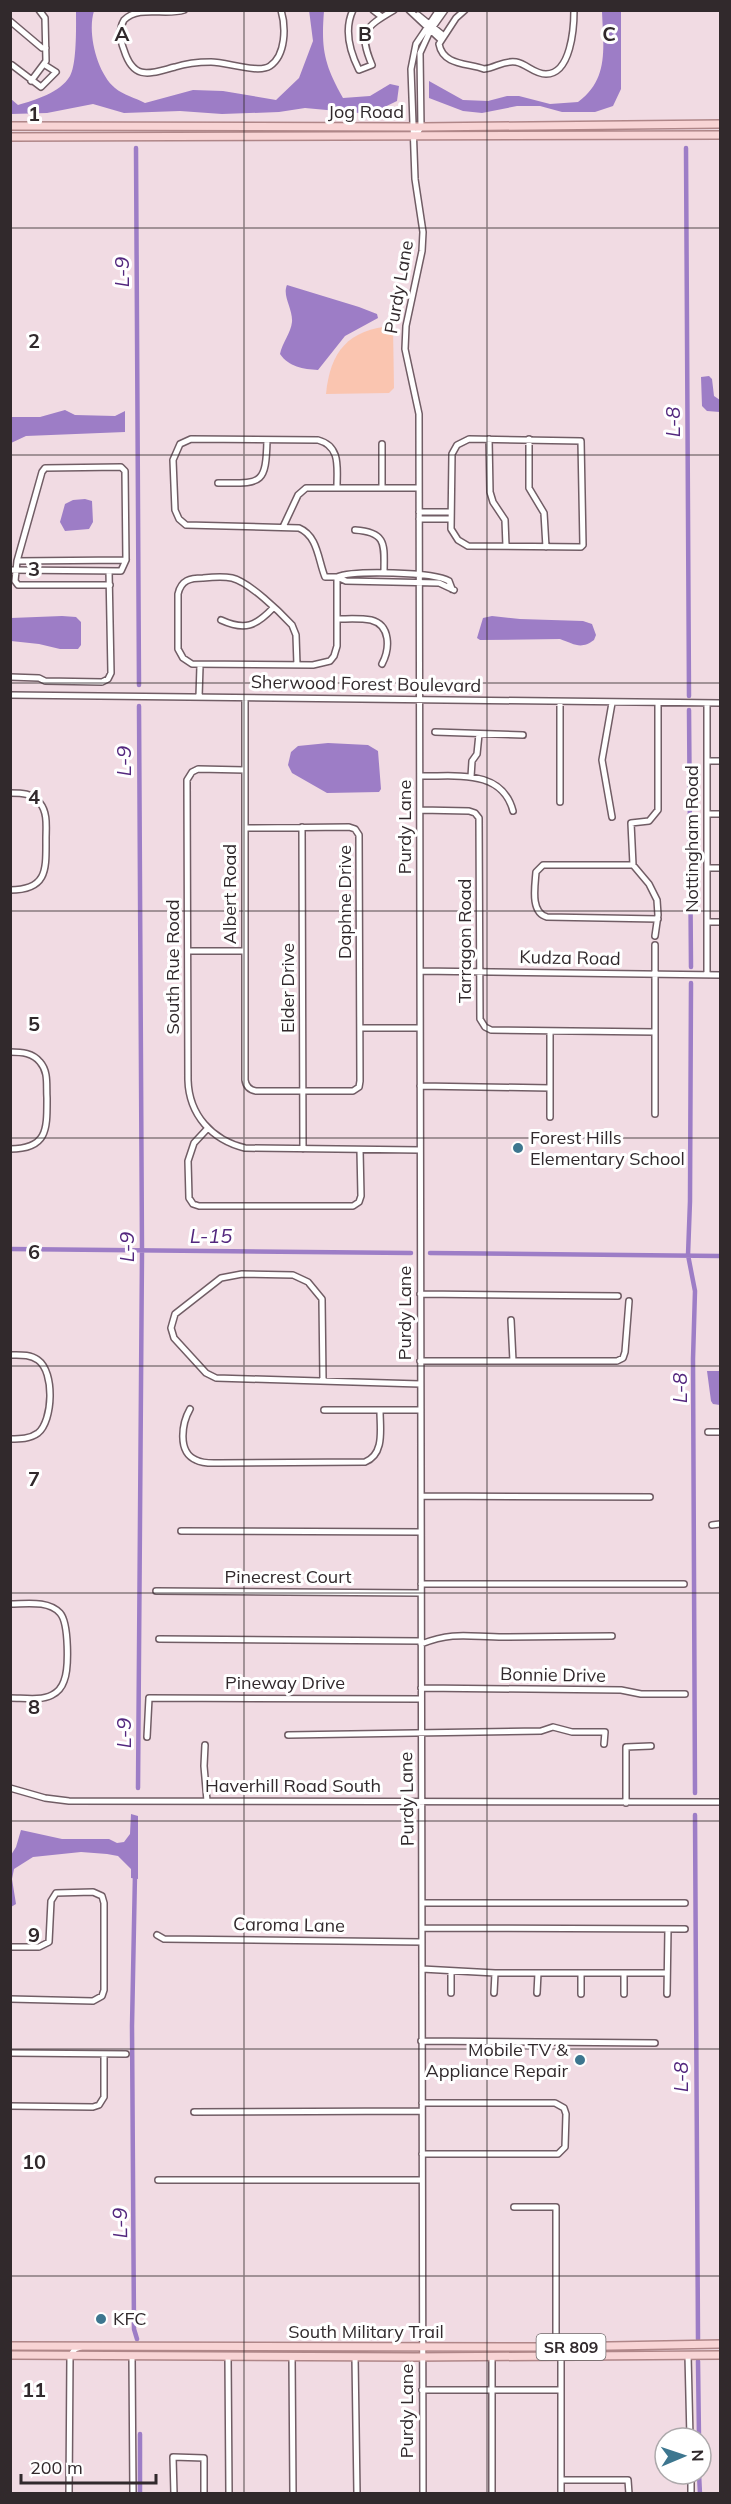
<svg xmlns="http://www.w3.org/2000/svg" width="731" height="2504" viewBox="0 0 731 2504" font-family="Mulish,sans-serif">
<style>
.green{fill:#fac5b0}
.water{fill:#9d7dc6}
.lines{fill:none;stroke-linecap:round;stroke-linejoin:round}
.canal{stroke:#9d7dc6;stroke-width:4.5}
.minor-casing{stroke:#715d65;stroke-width:8}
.major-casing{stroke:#af8688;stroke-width:10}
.minor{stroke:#fff;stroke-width:5}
.major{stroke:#f8d4d5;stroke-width:7}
.grid{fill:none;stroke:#31292c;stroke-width:1.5;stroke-opacity:0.55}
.poi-dot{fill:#3d768f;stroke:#fff;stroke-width:2}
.labels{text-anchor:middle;stroke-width:6;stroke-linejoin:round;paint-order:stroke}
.shield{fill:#fff;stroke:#6f696b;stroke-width:1.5}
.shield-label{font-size:16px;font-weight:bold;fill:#31292c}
.street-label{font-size:18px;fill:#31292c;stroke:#fff}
.poi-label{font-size:18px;fill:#31292c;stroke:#fff;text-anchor:start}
.water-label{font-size:20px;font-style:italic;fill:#53277e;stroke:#fff}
.grid-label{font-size:20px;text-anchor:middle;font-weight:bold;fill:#31292c;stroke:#fff;stroke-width:6;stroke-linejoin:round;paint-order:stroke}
</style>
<rect width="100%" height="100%" fill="#f1dbe3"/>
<path class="green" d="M393,326l1,62 -5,5 -63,1c4,-42 22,-65 67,-68z"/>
<path class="water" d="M76,11h18c-7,22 3,62 21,77 8,7 21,10 30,15l48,-13 30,1 53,9 23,-22 14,-37 -4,-31 15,1c-3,38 0,53 19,87l27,-2 20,-12 9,2 -2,15 -27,13 -65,-6 -26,4 -57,2 -42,-3 -56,2 -31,-9 -46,9 -36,1v-15l7,6c17,-5 42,-12 52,-29 7,-12 6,-51 6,-65z
M602,11h19v78l-8,17 -18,6h-33l-22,-6h-23l-35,7 -19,-2 -34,-13v-17l34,19 25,1 19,-5h12l31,8 28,-2c32,-23 25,-57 24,-91z
M287,285l72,22 18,7 1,4 -33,18 -27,34c-15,-1 -29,-3 -38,-16 2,-11 11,-21 12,-32 1,-13 -10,-26 -5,-37z
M709,376l3,3 2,17 6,4v12l-13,-1 -5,-5 -1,-29z
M65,410l10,5 40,1 10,-5v21l-99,4 -15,7v-26h29z
M85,499l7,2 1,21 -4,7 -24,2 -5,-9 5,-18 8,-4z
M62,616l14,1 5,5v23l-3,4h-18l-21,-5 -28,-3v-23z
M492,616l28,3 63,2 9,3 4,11 -2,5c-13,10 -20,4 -34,-1l-80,1 -3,-2 6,-20z
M328,743l40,2 10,6 3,38 -2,3 -52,1 -35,-20 -4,-8 3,-13 7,-6z
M707,1371h13v34l-7,-1 -2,-3z
M131,1814l7,2v63l-7,-1v-9l-13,-13 -11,-2 -26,-2 -48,5 -19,12 -2,10 4,25 -5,3v-52l5,-8 5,-17 41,9h47l8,4 7,-1 6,-8z"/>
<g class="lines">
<path class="canal" d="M136,148l3,537
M686,148l3,548
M689,710l2,257
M691,983l-1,218 -2,54 7,36 -2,68 2,434
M10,1249l401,4
M430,1253l290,3
M138,1788l4,-537 -3,-545
M695,1815l3,524
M135,1874l-3,152 2,303 3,10
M698,2361l1,77
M140,2434v60
M699,2474l1,20"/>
<defs>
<path id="minor" d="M184,10c-19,6 -45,-5 -60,10 -6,10 -4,20 0,30 10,32 27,23 51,17 12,-4 24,-5 36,-5 16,0 47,12 59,4 16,-11 16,-39 11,-56
M353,10c-9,19 -3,42 6,60l13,-5c-14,-33 -7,-38 22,-55
M373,10l9,7
M409,10l32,30
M465,10l-9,8 -17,26c4,22 30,19 45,25 12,-1 19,-9 32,-7 11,2 18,12 30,12 25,0 28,-46 28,-64
M418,15l26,21
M10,21l32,27h4
M12,65l29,22 15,-15 -11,-7
M31,81l15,-20 -1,-43 -6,-8
M415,137l6,-10 -1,-74 10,-22 15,-21
M469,439l112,2 2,104 -2,2 -113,-1 -10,-6 -7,-11 1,-75 5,-9z
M489,439l1,53 3,10 12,18 1,26
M529,439v49l15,25 2,34
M382,444v43
M218,483c43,0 48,3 49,-43
M337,486c0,-18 4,-40 -19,-46l-127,-1 -11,5 -7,16 2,50 4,9 7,6 113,3c19,8 19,32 26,49h12l9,4 93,2 15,7
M419,512h32
M419,519h32
M283,527l15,-32 8,-7h113
M355,530c33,2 29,16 29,43
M17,561l109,-1 -1,-89 -4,-4 -76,1 -3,4 -25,89 -2,20 3,4h92
M10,570l111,1 5,-11
M337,577c16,-7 97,-5 112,4l3,8
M337,619c11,0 23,-1 34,1 20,5 19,29 11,44
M221,620c24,11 35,6 52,-12
M297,665l-1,-30 -4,-10c-12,-13 -43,-43 -60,-47 -9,-2 -20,-1 -29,0 -13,0 -22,2 -25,16v55l5,9 9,6 121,1 17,-4 4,-5 3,-10v-69
M10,677l29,1 6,3 57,1 6,-3 3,-6 -2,-102
M10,695l710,8
M199,697l1,-31
M245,698v382c1,7 5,10 11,11h97l6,-4 1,-6 -1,-246 -4,-6 -6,-2 -104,1
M612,703l-10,57 10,57
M707,703v272
M435,732l88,3
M707,761h13
M245,770l-47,-1 -6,3 -5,8 1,300c1,35 24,60 57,68l175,2
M420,776c34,1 82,-8 93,35
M471,777l1,-16 5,-7 2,-20
M10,793c12,0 22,0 30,10 8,10 6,24 6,36 0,30 2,51 -36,51
M560,802v-100
M420,810l49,1 6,2 4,5 1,201 5,8 6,3 164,2
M707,814h13
M302,827l1,322
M633,865h-90l-7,7c-1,14 -6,41 11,45l111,2
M707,868h13
M707,922h13
M655,936l3,-21 -1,-15 -8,-16 -16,-19 -2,-42 18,-2 9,-11v-107
M188,951h57
M420,971l300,4
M360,1028h60
M550,1031v86
M10,1052c12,0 23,1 30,10 9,10 6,24 7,36 0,31 1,51 -37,51
M420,1086l130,2
M655,1114v-169
M208,1128l-14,15 -6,18 1,37 4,6 6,2h154l6,-4 2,-6 -1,-46
M420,1294l198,2
M511,1320l2,41
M10,1355c10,0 20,-1 28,5 17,12 15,61 0,73 -8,6 -18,6 -28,6
M420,1361h197l6,-3 2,-6 4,-51
M323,1380l-1,-81 -14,-17 -15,-7 -51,-1 -21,4 -46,36 -4,14 3,10 32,35 10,5 204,6
M190,1409c-8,14 -13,43 6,51 7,4 17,3 24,3l145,-1c20,-8 15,-33 15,-51
M324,1410h97
M708,1432h12
M421,1496l229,1
M712,1525l8,-1
M181,1531l240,1
M421,1584h263
M156,1591l265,2
M10,1604c16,0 38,-4 50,9 9,10 9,56 4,68 -2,6 -6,11 -12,14 -11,6 -29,3 -42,3
M159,1639l262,2
M421,1644c34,-13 48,-7 83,-7 36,0 72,-1 108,-1
M421,1688l200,2 20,4h44
M288,1735l253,-4 12,-4 19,5h33l-1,12
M147,1737l2,-39 272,1
M205,1745l-1,21 3,35
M10,1788l35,10 24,3 651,1
M626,1803v-56l25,-1
M422,1903h263
M422,1928l263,1
M157,1935l7,4 258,3
M10,1947h29l10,-5 2,-41 5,-8 37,-1 9,4 2,7v87l-2,6 -9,5 -83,-2
M422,1969l73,4h172
M451,1971v22
M494,1993l1,-20
M537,1993l1,-20
M581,1994v-21
M624,1994v-21
M667,1994l1,-65
M421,2041l234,2
M10,2053l116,1
M422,2103h133l9,5 2,6 -1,33 -7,7h-136
M10,2106l83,1 6,-2 5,-8v-43
M194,2112l228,-1
M158,2180h264
M514,2207h42v140
M688,2355l2,83
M132,2356l1,138
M228,2356l1,138
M292,2356l1,138
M561,2356v138
M355,2357l2,137
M422,2390h139
M663,2453h2
M691,2474v20
M561,2480h67l1,14
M69,2494l1,-138 5,-7 6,-2
M174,2494l-1,-37 31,1v36
M423,2494l-4,-2080 -14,-65 1,-23 16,-75 1,-19 -8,-53 -4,-110 5,-25 23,-34
M492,2494v-138"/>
<path id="major" d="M10,126l411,1 299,-3
M10,137l710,-2
M10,2346l546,1 164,-3
M10,2355l404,2 306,-2"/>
</defs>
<use href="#minor" class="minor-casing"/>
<use href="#major" class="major-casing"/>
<use href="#minor" class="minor"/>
<use href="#major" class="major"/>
</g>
<path class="grid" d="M244,10v2484M487,10v2484M10,228h710M10,455h710M10,683h710M10,911h710M10,1138h710M10,1366h710M10,1593h710M10,1821h710M10,2049h710M10,2276h710"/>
<g class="poi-dot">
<circle cx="518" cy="1148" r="6"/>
<circle cx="580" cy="2060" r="6"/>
<circle cx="101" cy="2319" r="6"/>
</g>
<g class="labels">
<rect class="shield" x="536.5" y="2334" width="69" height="26" rx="4.5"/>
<g class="shield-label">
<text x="571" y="2353">SR 809</text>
</g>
<g class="street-label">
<text x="366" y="118">Jog Road</text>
<text transform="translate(399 287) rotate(-80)" y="6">Purdy Lane</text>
<text transform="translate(366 684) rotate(1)" y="6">Sherwood Forest Boulevard</text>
<text transform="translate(405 827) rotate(-90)" y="6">Purdy Lane</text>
<text transform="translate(692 839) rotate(-90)" y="6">Nottingham Road</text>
<text transform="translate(230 894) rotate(-90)" y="6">Albert Road</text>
<text transform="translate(345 902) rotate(-90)" y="6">Daphne Drive</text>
<text transform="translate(465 941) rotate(-90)" y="6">Tarragon Road</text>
<text transform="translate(570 958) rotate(1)" y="6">Kudza Road</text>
<text transform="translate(173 967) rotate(-90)" y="6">South Rue Road</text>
<text transform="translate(288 988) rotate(-90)" y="6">Elder Drive</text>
<text transform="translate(405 1313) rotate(-90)" y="6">Purdy Lane</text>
<text x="288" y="1583">Pinecrest Court</text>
<text transform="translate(553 1675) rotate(1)" y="6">Bonnie Drive</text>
<text x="285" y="1689">Pineway Drive</text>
<text x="293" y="1792">Haverhill Road South</text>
<text transform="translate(407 1799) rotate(-91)" y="6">Purdy Lane</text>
<text transform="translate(289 1925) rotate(1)" y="6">Caroma Lane</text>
<text x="366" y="2338">South Military Trail</text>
<text transform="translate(407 2411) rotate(-90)" y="6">Purdy Lane</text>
</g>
<g class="poi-label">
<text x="530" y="1144">Forest Hills<tspan x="530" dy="21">Elementary School</tspan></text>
<text x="568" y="2056" text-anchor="end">Mobile TV &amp;<tspan x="568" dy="21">Appliance Repair</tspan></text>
<text x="113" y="2325">KFC</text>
</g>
<g class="water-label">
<text transform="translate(122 272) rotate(-90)" y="7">L-9</text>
<text transform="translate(673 422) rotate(-90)" y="7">L-8</text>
<text transform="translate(124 761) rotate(-90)" y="7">L-9</text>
<text x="211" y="1243">L-15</text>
<text transform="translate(127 1247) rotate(-90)" y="7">L-9</text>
<text transform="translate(680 1388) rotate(-90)" y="7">L-8</text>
<text transform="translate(124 1733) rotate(-90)" y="7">L-9</text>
<text transform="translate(681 2077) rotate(-90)" y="7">L-8</text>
<text transform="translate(120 2223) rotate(-91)" y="7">L-9</text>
</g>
</g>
<g class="grid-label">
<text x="122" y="41">A</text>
<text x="365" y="41">B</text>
<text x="609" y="41">C</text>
<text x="34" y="121">1</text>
<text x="34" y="348">2</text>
<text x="34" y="576">3</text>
<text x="34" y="804">4</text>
<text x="34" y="1031">5</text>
<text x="34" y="1259">6</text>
<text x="34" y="1486">7</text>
<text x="34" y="1714">8</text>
<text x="34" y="1942">9</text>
<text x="34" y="2169">10</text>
<text x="34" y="2397">11</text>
</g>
<rect width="731" height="2504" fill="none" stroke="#31292c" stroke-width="24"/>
<g transform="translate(683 2456) rotate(88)"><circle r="28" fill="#ffffff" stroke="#ada9ab" stroke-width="1.5"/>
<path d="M0-4.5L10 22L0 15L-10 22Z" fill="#3d768f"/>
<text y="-9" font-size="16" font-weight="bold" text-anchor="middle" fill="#31292c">N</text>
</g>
<path d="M21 2474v9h135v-9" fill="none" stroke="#31292c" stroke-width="3"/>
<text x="30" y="2474" font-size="18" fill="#31292c" stroke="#ffffff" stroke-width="4.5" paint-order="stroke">200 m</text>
</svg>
